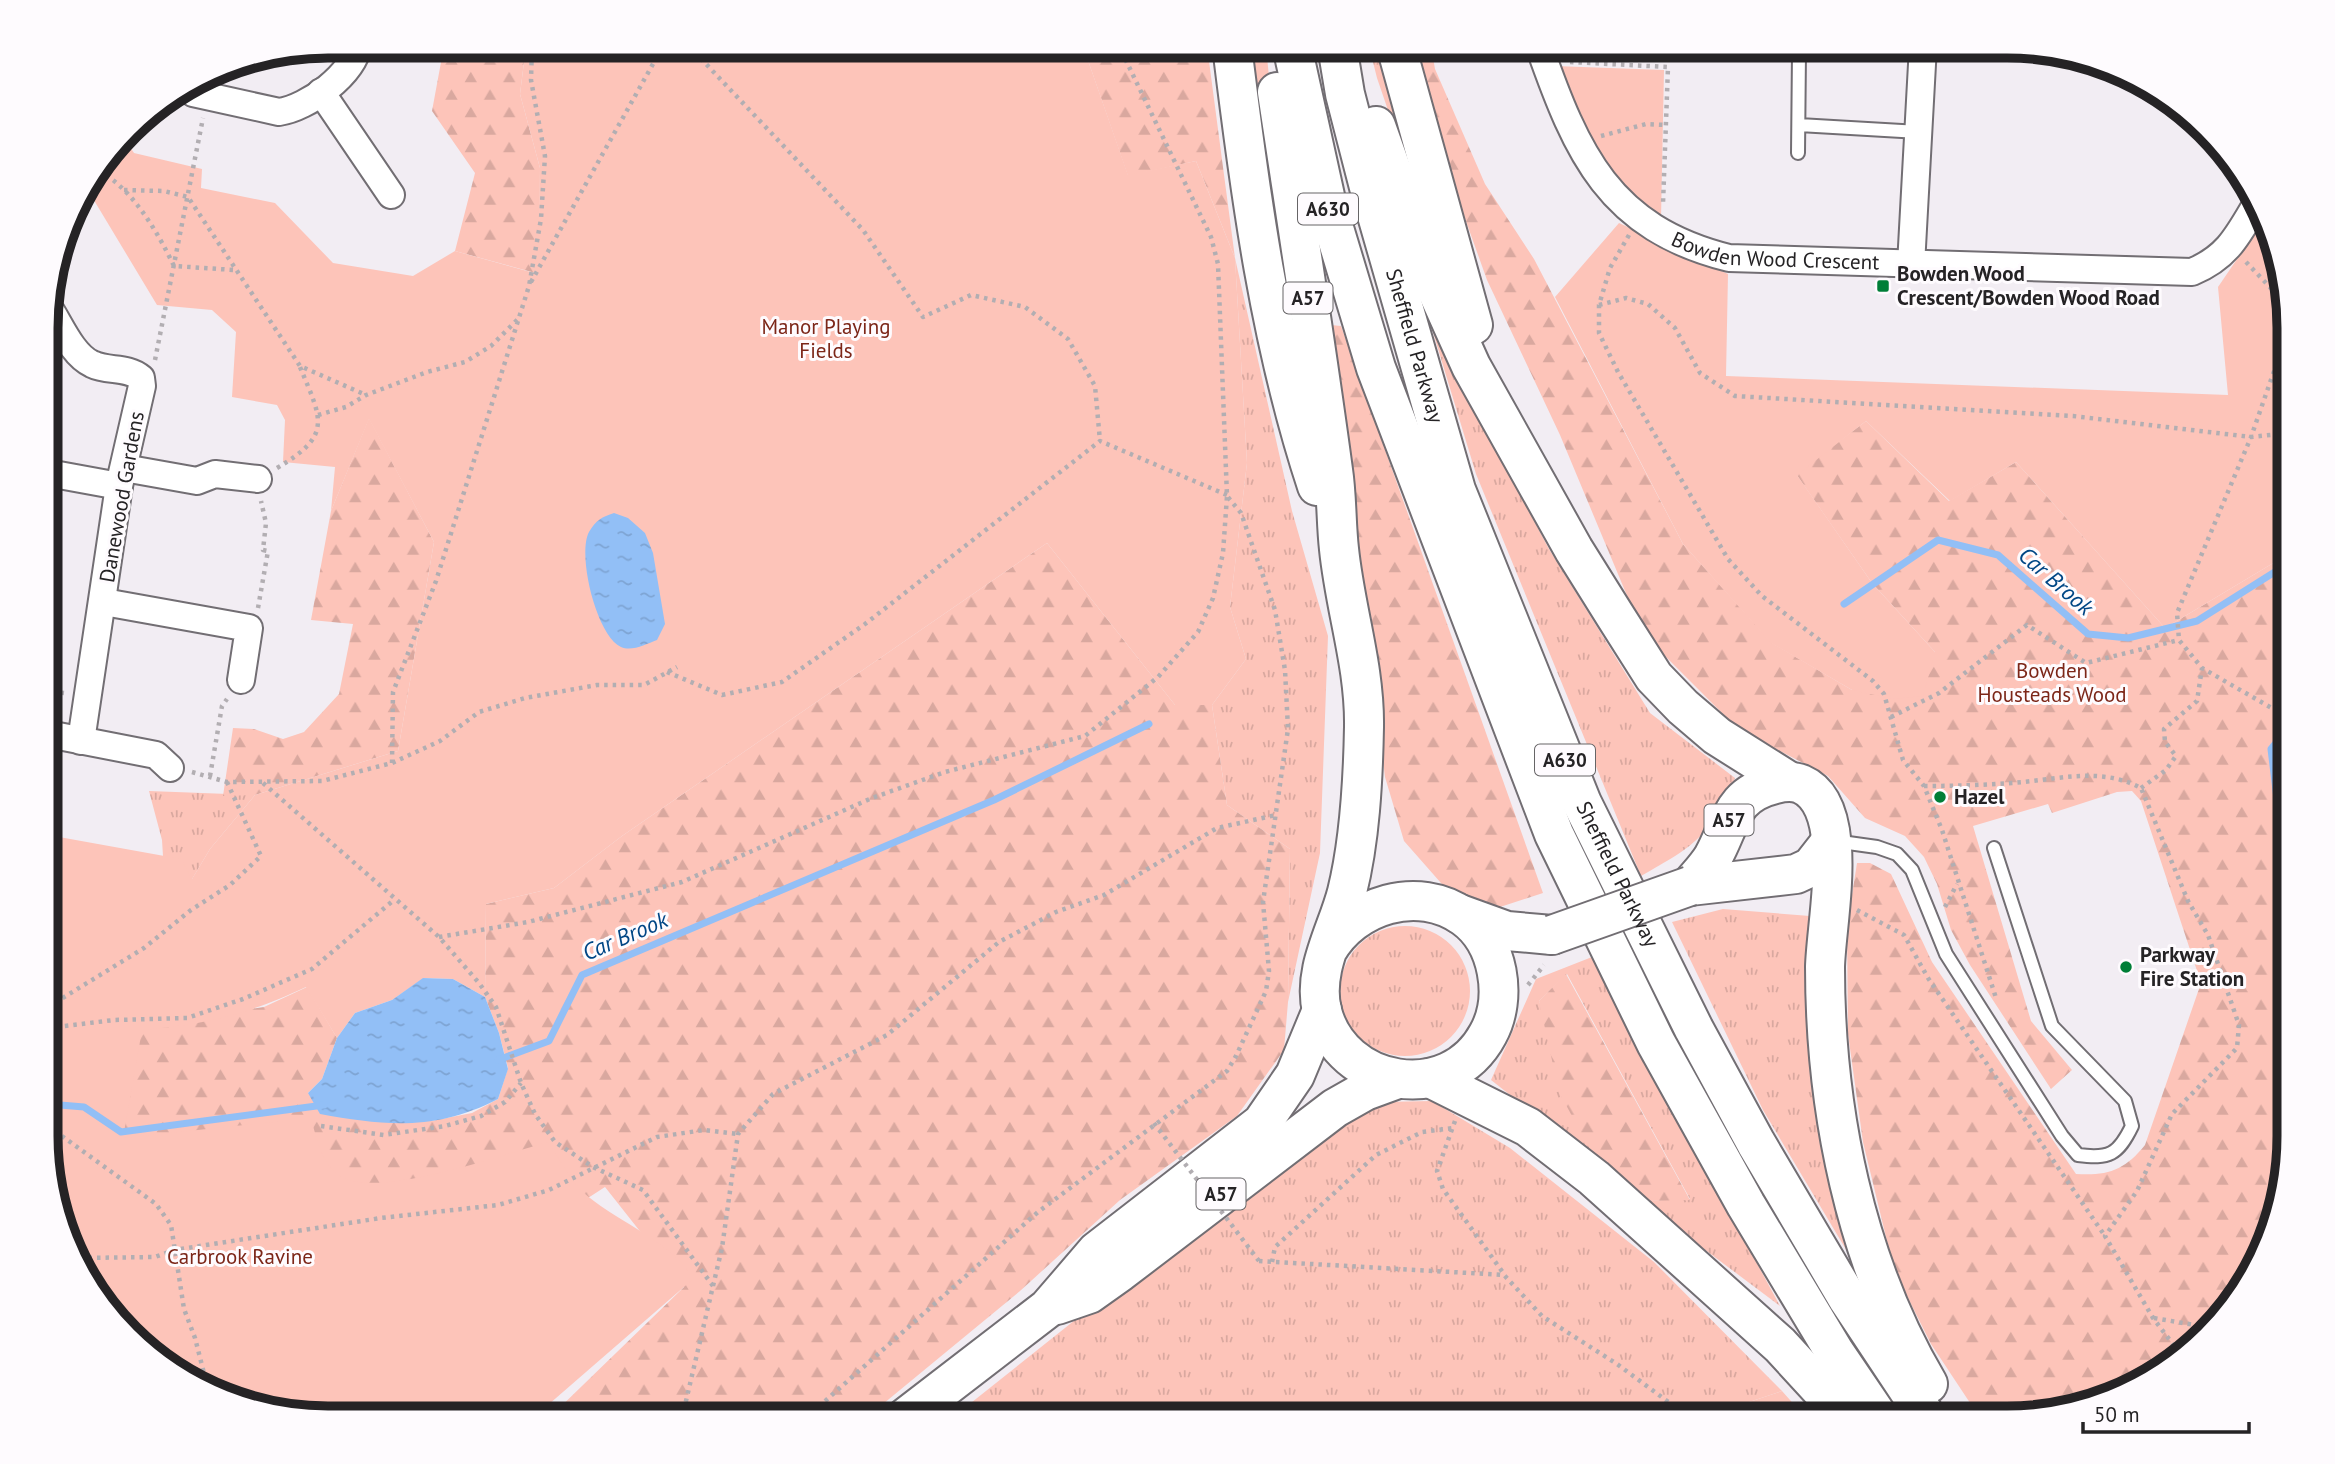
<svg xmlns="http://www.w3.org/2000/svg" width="2335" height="1464" viewBox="0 0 2335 1464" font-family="'PT Sans',sans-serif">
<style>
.grass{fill:url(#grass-tufts)}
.forest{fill:url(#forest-firs)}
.green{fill:#fdc4b9}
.water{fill:url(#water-ripples)}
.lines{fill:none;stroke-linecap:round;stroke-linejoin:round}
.stream{stroke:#92bff6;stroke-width:7}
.lane-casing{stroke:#726e73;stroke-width:16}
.street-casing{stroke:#726e73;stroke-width:30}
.highway-casing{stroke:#726e73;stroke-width:42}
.path{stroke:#b2aeb2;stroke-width:4.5;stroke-dasharray:3.5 5;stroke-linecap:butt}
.lane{stroke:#fff;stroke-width:12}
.street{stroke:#fff;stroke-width:26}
.highway{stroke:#fff;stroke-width:38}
.highway-bridge-casing{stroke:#726e73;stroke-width:42;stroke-linecap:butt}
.path-bridge{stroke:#b2aeb2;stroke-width:4.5;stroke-dasharray:3.5 5;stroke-linecap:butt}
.highway-bridge{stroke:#fff;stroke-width:38}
.poi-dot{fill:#007e37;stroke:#fefbfe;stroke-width:2.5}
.labels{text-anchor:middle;stroke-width:6;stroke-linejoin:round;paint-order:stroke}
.shield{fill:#fefbfe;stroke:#666466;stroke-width:2}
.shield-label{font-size:19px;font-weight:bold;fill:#252325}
.street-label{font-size:21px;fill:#252325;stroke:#fefbfe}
.poi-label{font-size:21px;font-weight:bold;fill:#252325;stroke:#fefbfe;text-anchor:start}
.park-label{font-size:21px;fill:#7c2618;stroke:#fefbfe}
.water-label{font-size:23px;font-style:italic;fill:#014685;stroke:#fefbfe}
.rim{fill:none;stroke:#252325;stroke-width:9}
</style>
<defs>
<pattern id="grass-tufts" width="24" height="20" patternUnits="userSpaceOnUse" patternTransform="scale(1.75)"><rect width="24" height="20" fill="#fdc4b9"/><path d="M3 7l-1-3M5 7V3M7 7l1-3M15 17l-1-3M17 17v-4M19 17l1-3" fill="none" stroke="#d9a89f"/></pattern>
<pattern id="forest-firs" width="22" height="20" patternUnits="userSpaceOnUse" patternTransform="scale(1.75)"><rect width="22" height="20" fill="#fdc4b9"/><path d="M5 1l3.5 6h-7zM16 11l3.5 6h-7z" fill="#d9a89f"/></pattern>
<pattern id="water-ripples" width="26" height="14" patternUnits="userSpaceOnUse" patternTransform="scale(1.75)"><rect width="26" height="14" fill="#92bff6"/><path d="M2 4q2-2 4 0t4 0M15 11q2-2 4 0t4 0" fill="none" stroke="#7ea4d3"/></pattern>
</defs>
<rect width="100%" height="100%" fill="#f2edf3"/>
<path class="grass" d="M1246,46h20l22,227 -6,-2z
M1369,46h17l31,149 -40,-117z
M1235,258l57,253 36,125 -8,217 -32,149 2,-153 -63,-44 -15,-100 34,-46 -16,-52 17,-144z
M1432,329l117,220 101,164 85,65c-26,59 -39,67 -94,98l-165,-402z
M149,791l106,4 -45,54 -43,72 -5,-81z
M1723,909l87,7 7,199 43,136 -6,12 -91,-153 -91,-188z
M1340 991a65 65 0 1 1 130 0a65 65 0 1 1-130 0Z
M1592,957l188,349 -140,-105 50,-2 -123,-225 -28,27 59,163 -107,-84 45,-101z
M1432,1101l78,47 144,114 128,129 -81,27h-749l236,-188 118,-89 77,-39z"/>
<path class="forest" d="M444,46h82l-6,48 20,74 -1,106 -84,-23 20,-78 -43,-62z
M1083,46h124l28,212 -39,-97 -68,15z
M1413,46h18l4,23 50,115 49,75 149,285 89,99 80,47 83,-38 -63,-69 -76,-109 70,-53 83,80 67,-39 149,166 110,-66 14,-1v594l-14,72 -33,66 -94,88 -122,37h-46l-49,-74 -37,-74 -31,-128 -15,-108 -1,-107 10,-64h13l21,11 41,88 144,212c32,2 49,-4 69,-29l56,-162 -60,-182 -9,-10 -15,1 -65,21 -4,-9 -75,22 58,195 41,49 -21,19 -81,-124 -19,-35 -14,-46 -13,-27 -19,-21 -40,-18 -37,-42 -90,-47 -95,-95 -83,-199 -73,-155 -40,-112z
M1331,325l10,1 202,567 -49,16 -46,-18 -44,-50 -19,-64z
M369,418l65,124 -36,209 -143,44 -32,1 10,-68 21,1 29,10 21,-7 35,-38 14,-70 -42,-4 20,-109z
M1047,543l128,162h37l15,100 63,44 -2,153 -4,48 -47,66 -117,84 -100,91 -154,127h-317l135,-131 -79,-100 -124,80 -433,-94v-136l216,-30 43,-20 30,51 -15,41 -14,14 123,28 41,-8 26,-14 10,-31 -9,-35 -14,-36 1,-93 68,-16 68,-52z
M1566,974l124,226 -50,1 -42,-37 -39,-72 -20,-91z
M1782,1391l24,27h-105z"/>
<path class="green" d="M526,46h557l45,129 68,-14 39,97 12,205 -17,144 16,52 -34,46h-37l-128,-162 -425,293 -68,52 -68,16 -1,93 -32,-18 -29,-1 -32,22 -37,13 -18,25 -31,-51c-60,28 -99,37 -164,43l-19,108 188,-20c6,22 11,49 33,60 39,19 161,-24 204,-36 11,15 21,37 35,50 27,26 99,55 109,88l-159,138h-206l-90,-14 -66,-33 -78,-78 -45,-120v-338l133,24 11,20 18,-30 45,-54 143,-44 36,-209 -65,-123 -38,92 4,-44 -52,-5 2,-42 -8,-15 -45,-8 4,-65 -24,-22 -55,-5 -71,-118 38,-49 10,15 68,16 -1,19 74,15 58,60 80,13 42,-25 83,23 2,-106 -20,-74z
M1555,66l109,4 -3,149 -49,-35z
M1619,223l109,51 -2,102 502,19 -10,-108 43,-63 28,85v252l-14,1 -110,66 -149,-166 -66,39 -84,-80 -69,54 75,108 63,69 -12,44 -30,3 -41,-9 -81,-47 -88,-99 -128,-247z"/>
<path class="water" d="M614,513l14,5 17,15 8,20 12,71 -8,16c-11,4 -25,12 -36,7 -25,-12 -44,-93 -32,-115 7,-12 13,-15 25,-19z
M423,978l30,1 32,18 14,36 9,36 -10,30c-62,32 -112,27 -178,15l-12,-21 14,-14 15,-41 18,-25 37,-13z"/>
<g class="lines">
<path class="stream" d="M1844,604l94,-64 60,15 90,79 40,4 69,-17 92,-58
M2289,727l-18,22 18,149
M498,1060l51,-19 33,-66 412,-175 155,-76
M48,1104l36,3 37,25 203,-27"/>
<defs>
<path id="lane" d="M1799,125l120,7
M1798,153l1,-100
M1834,841l43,6 20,7 15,16 34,84 116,182 16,19c31,4 40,0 54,-29l-7,-25 -73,-75 -58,-178"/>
<g id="street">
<path id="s1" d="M1539,46c38,108 70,182 190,212l463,14c36,-15 46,-37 65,-69"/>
<path d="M195,82l-2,11 86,19c29,-4 74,-38 79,-66"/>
<path d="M321,92l70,103"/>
<path d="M1911,265l12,-219"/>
<path d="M48,306c12,18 24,49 44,58 16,8 35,2 49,14l1,8 -23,100 -38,255"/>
<path d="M124,468l73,13 18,-7 43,5"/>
<path d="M48,473l71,13"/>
<path d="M104,602l145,26 -8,52"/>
<path d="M48,734l108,21 14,13"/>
</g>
<g id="highway">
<path d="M1232,46c18,148 38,298 85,440"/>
<path d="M1292,46l35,159 49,163 178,466 102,209 90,162 89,148 44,65"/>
<path id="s2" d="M1337,46l8,48 25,97 86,299 126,313 112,226 62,114 92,156 79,119"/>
<path d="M1396,46l77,279"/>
<path d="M1277,92c19,126 39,252 56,378 4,26 3,53 6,79 6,60 26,117 25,178 -1,54 -4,113 -17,165 -10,39 -35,78 -25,119 19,76 127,96 166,23 20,-36 11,-92 -24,-117 -46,-33 -111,-12 -137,34"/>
<path d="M1376,126l49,138 46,102 103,184 40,64 40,63 29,30 34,29 73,46"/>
<path d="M1690,886c8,-10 17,-19 23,-29 19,-34 17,-62 62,-73 8,-2 18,-3 26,0 51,22 25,137 24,183 0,143 30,293 103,417"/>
<path d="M1690,886l106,-12 15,-7 18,-23"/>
<path d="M1460,914l47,17 45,4"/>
<path d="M1430,1078l98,49 66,51 186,167 67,73"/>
<path d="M1057,1305l32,-11 31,-22 215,-164 30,-17 30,-11"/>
<path d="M905,1418l143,-110 49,-57 165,-128 33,-48 27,-65"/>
</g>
</defs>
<use href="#lane" class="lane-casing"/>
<use href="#street" class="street-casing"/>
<use href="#highway" class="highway-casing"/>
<path class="path" d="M689,46l174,184 60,87 48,-22 54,12 43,32 27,47 5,55
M1570,62l98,5 -5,137
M1601,136l45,-12 20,1
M99,171c34,18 59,62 75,95l60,4
M124,190l40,1 24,6 112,169 66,29
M1629,235l-19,33 -11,37v28l19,39 110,187 34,37 111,85 11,13 19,66 21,26 18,44 54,168
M2246,262l42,44
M531,282l132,-236
M1599,305l27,-7 22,6 27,24 25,45 35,23 338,20 178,21 38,-4
M2286,305v32l-35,100 -74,176 2,27 23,28 87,50
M155,360l48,-242
M318,415l28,-8 20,-12 61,-23 38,-10 26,-16 28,-28
M277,468c56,-33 45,-48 23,-101
M258,608l10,-57 -5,-1 3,-27 -5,-22
M667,672l55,23 60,-13 83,-58 235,-183 127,54
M48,684l7,8 9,1
M1891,717l48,-24 88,-68 59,38 93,-23
M392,763l1,-71 43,-111 93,-295 12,-67 4,-63 -14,-76 1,-34
M192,772l35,10 95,-1 70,-18 48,-22 39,-29 46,-14 72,-13h47l33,-18
M210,776l12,-70 5,-7
M263,783l176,154 40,46 17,24 25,76 14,31 20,28 38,25 50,23 70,96 -31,132
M1924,786c30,0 59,-1 88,-3 44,-3 88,-17 129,5l47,113 20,34 31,90 -2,23 -65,66 -35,77 -32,45 48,82 26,34
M2141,788l25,-18 10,-14 -11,-14 -1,-13 33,-28 5,-33
M1945,907l12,-23
M1857,910l47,25 24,43 177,258
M439,937l89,-15 154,-40 190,-84 73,-26 140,-36 73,-59 40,-45 15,-34 10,-45 4,-57
M1528,985l16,-20
M48,1007l96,-59 47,-38 39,-25 31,-29 -34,-74
M48,1028l66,-8 73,-2 56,-19 69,-30 83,-70
M1455,1121l-18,50 6,18 61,85
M48,1126l108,78 15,21 13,84 11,29 13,51
M321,1126l63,9 61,-9 36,-10 24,-14 16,-19
M80,1258l75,-1 19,-7 207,-32 117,-13 51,-15 108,-53 47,-7 34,4
M1259,1261l245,14 38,41 75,48 73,54
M1272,1262l3,-15 101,-92 46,-23 31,-4
M713,1286l9,-38 16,-114 35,-40 114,-59 112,-93 57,-30 48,-17 113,-67 59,-13
M2154,1318l52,9
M806,1418l232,-206 189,-141 9,-15 30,-65 3,-20 -6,-69 25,-173 -3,-59 -10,-60 -34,-97 -14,-17 -9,-232 -7,-27 -92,-191"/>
<use href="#lane" class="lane"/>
<use href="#street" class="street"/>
<use href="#highway" class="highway"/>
<defs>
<path id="highway-bridge" d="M1552,935l138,-49"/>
</defs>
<use href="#highway-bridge" class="highway-bridge-casing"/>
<path class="path-bridge" d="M1154,1123l105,138"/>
<use href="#highway-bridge" class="highway-bridge"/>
</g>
<g class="poi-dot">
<rect x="1876" y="279" width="14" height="14" rx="3.5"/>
<circle cx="1940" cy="797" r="7"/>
<circle cx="2126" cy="967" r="7"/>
</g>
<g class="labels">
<g class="shield">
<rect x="1298" y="193.5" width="60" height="31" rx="5"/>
<rect x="1283.5" y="282.5" width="49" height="31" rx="5"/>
<rect x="1535" y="744.5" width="60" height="31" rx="5"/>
<rect x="1704.5" y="804.5" width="49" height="31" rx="5"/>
<rect x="1196.5" y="1178.5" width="49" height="31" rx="5"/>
</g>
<g class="shield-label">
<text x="1328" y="216">A630</text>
<text x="1308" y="305">A57</text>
<text x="1565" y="767">A630</text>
<text x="1729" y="827">A57</text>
<text x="1221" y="1201">A57</text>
</g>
<g class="street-label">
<text dy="7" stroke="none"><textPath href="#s1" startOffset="346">Bowden Wood Crescent</textPath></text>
<text dy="7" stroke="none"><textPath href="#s2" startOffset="310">Sheffield Parkway</textPath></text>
<text transform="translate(122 497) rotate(-80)" y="7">Danewood Gardens</text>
<text dy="7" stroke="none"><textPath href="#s2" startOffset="877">Sheffield Parkway</textPath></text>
</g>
<g class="poi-label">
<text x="1897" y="281">Bowden Wood<tspan x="1897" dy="24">Crescent/Bowden Wood Road</tspan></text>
<text x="1954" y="804">Hazel</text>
<text x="2140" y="962">Parkway<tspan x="2140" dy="24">Fire Station</tspan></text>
</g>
<g class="park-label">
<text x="826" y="334">Manor Playing<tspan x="826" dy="24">Fields</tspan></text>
<text x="2052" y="678">Bowden<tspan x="2052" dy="24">Housteads Wood</tspan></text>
<text x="240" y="1264">Carbrook Ravine</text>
</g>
<g class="water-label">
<text transform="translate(2056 581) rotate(41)" y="8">Car Brook</text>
<text transform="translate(625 936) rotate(-23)" y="8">Car Brook</text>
</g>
</g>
<path d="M0 0H2335V1464H0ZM328 58H2007A270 270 0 0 1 2277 328V1136A270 270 0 0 1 2007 1406H328A270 270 0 0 1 58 1136V328A270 270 0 0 1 328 58Z" fill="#fefbfe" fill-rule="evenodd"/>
<path class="rim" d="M328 58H2007A270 270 0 0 1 2277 328V1136A270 270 0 0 1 2007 1406H328A270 270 0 0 1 58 1136V328A270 270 0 0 1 328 58Z"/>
<path d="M2083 1422v10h166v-10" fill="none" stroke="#252325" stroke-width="3.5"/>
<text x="2094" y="1422" font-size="21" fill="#252325" stroke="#fefbfe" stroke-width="5" paint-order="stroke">50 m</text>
</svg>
